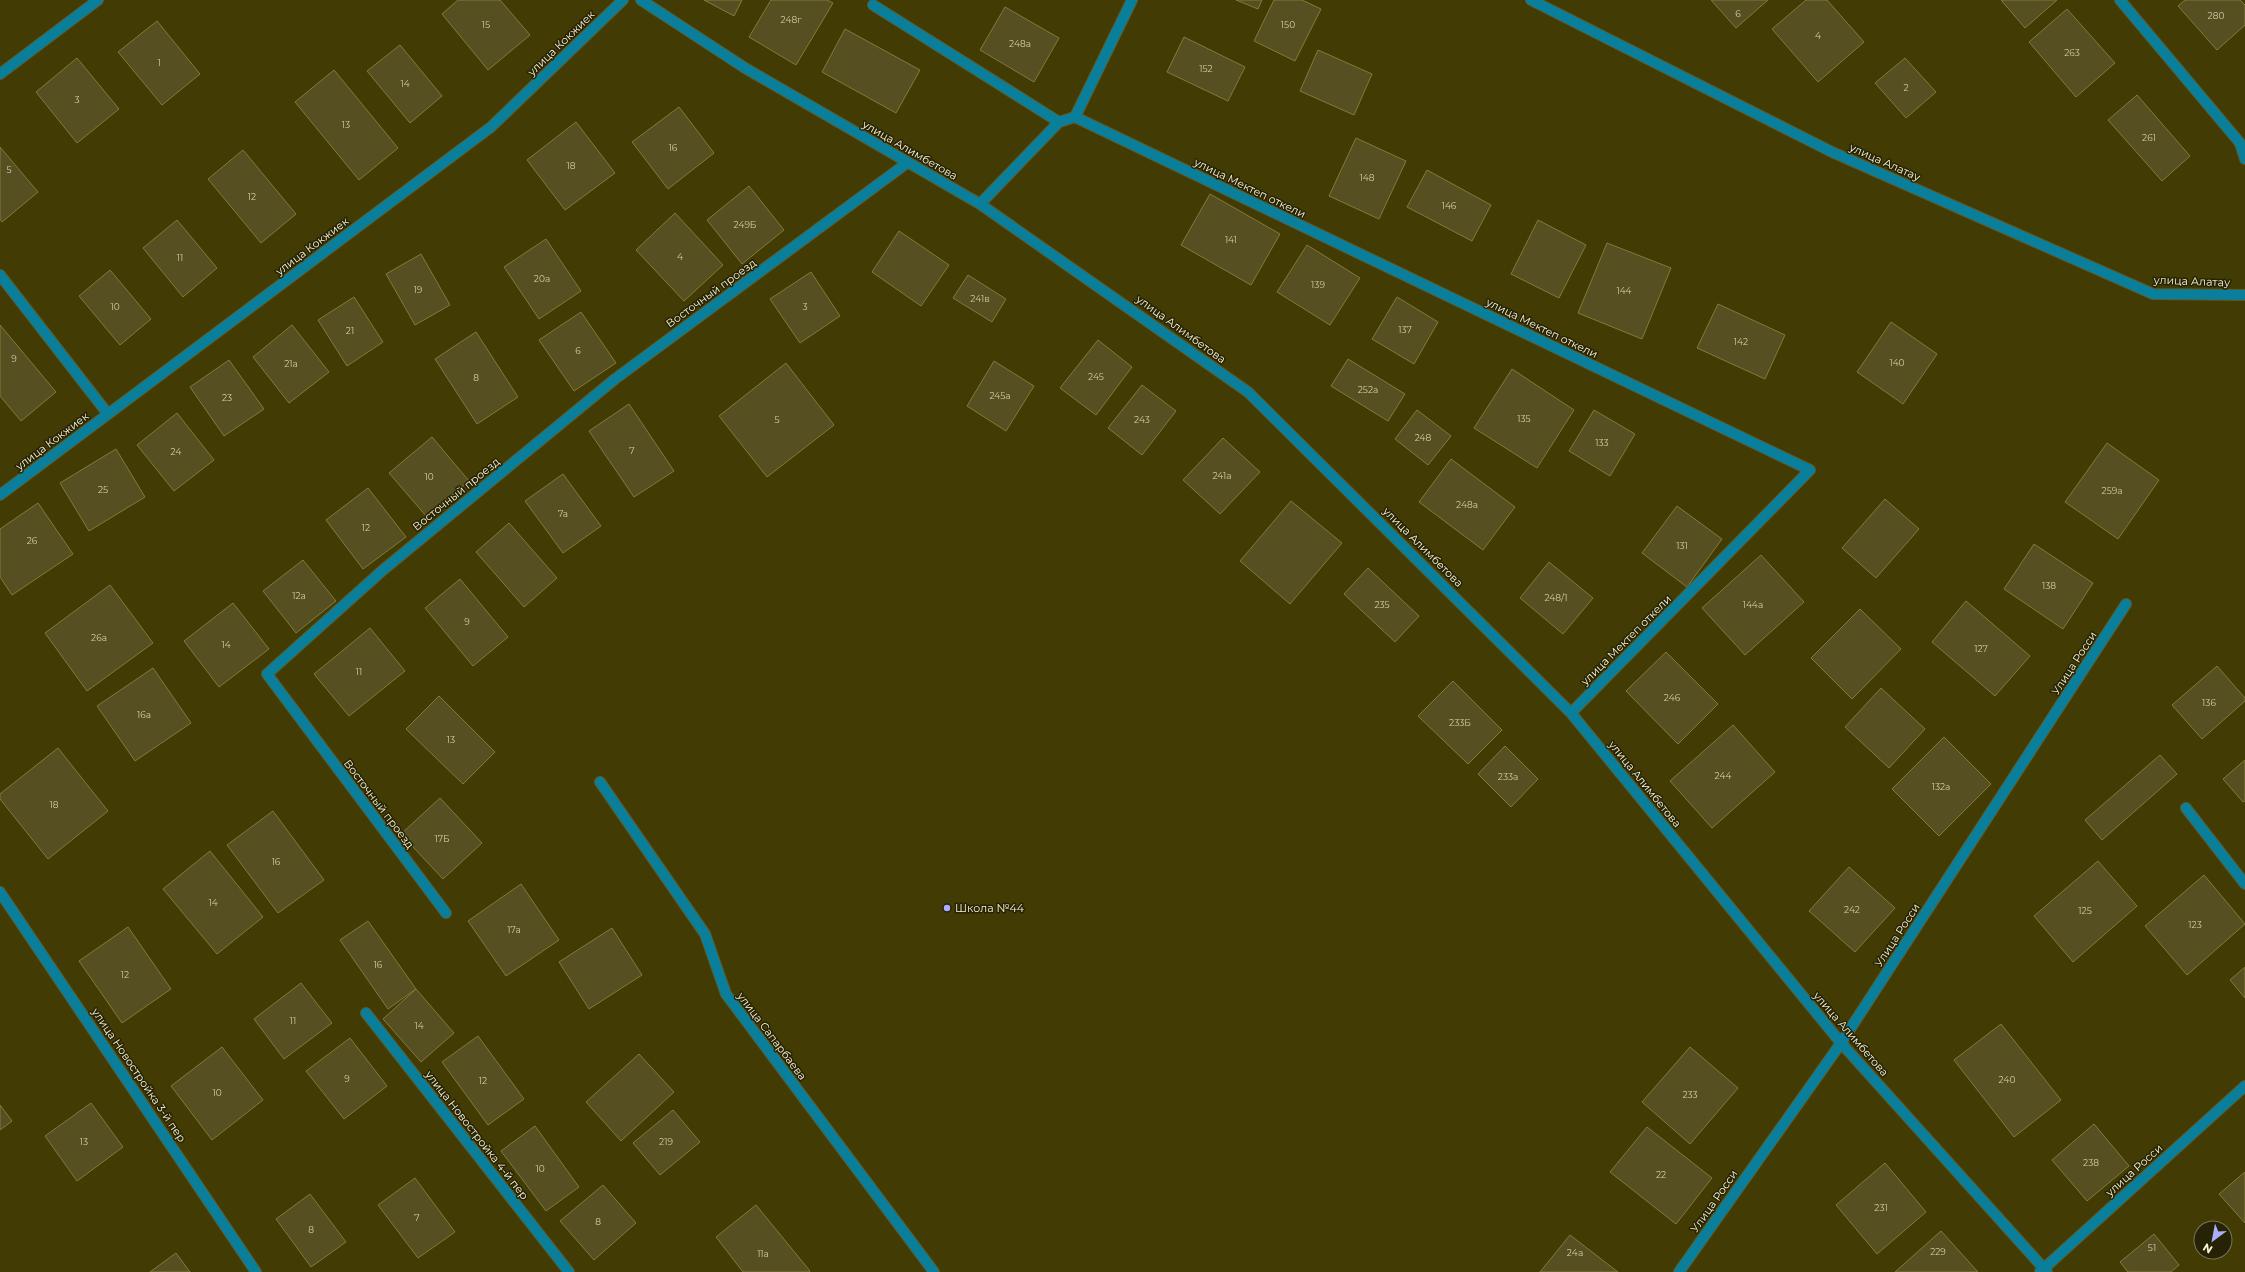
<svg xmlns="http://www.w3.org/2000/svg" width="2245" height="1272" viewBox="0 0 2245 1272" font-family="Montserrat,sans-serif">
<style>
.building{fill:#554f21;stroke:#847b38}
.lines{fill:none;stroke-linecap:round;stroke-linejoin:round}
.minor-casing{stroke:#605925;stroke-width:12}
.minor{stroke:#097f9c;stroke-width:10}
.poi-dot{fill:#abaffb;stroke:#262206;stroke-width:1.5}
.labels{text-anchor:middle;stroke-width:3;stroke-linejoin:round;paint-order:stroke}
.number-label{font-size:9px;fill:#d0cca6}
.street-label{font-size:11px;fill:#f9f5d3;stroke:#262206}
.poi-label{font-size:11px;fill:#f9f5d3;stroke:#262206;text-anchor:start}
</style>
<rect width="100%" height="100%" fill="#433b04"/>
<path class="building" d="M458,0h42l30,35 -42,35 -46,-56z
M704,0h38l-8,16z
M771,0h56l6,3 -37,62 -47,-28z
M1236,0h26l-4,9z
M1274,0h28l19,9 -26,52 -41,-20z
M1711,0h57l-32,28z
M1806,0h21l37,42 -46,40 -46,-53z
M2001,0h56l-32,28z
M2185,0h55l5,5v20l-28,25 -39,-44z
M1005,7l54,31 -25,44 -54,-32z
M2067,9l48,54 -39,34 -47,-55z
M157,21l43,53 -38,31 -44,-53z
M845,29l75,41 -24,43 -74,-41z
M1184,37l61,30 -17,34 -61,-29z
M400,45l42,51 -32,27 -43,-52z
M1318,50l54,24 -18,41 -54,-24z
M77,58l42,51 -42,34 -41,-51z
M1905,58l31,34 -30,26 -31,-35z
M334,70l64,78 -39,32 -64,-78z
M2137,95l53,61 -28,25 -54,-61z
M679,107l35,46 -46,36 -36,-47z
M576,122l39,51 -50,37 -38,-50z
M1356,138l50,23 -27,58 -50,-23z
M0,147l38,45 -36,30 -2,-3z
M243,150l53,64 -35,29 -53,-64z
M1427,170l64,35 -19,36 -65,-34z
M749,186l35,44 -42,34 -35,-44z
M1210,194l70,40 -29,51 -70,-40z
M675,213l48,52 -39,36 -48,-51z
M177,220l40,48 -34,29 -40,-49z
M1538,220l48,25 -27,53 -48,-24z
M899,231l50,34 -28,41 -49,-34z
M546,239l35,52 -42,28 -35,-52z
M1607,243l64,25 -29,71 -64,-26z
M1307,245l53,33 -30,47 -53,-33z
M421,254l29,51 -35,20 -29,-51z
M110,270l41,49 -31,26 -41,-49z
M811,272l29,44 -40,27 -30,-44z
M968,275l38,24 -14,23 -39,-24z
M354,297l29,45 -36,24 -29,-46z
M1397,297l41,25 -24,42 -42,-25z
M1718,304l67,31 -20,44 -68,-31z
M581,312l35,51 -42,28 -35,-51z
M1891,322l46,32 -34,50 -46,-32z
M0,325l56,67 -35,29 -21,-25z
M292,325l37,47 -40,31 -36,-46z
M476,332l42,65 -41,27 -42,-65z
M1098,340l34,27 -36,48 -36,-27z
M1348,359l57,35 -17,27 -57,-35z
M229,360l35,49 -40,27 -34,-49z
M994,361l40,25 -28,45 -39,-25z
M786,363l48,62 -67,52 -48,-61z
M1512,369l62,41 -37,58 -63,-40z
M1142,385l34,26 -34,44 -34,-27z
M629,404l45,67 -40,26 -45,-66z
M1417,410l34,26 -23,29 -33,-26z
M1594,410l41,24 -25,42 -41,-25z
M177,413l37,47 -40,31 -37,-46z
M432,437l37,44 -42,36 -38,-44z
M1223,438l37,34 -40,42 -37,-34z
M2107,443l52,37 -41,59 -53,-37z
M116,449l29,48 -56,34 -29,-48z
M1451,459l64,48 -32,43 -64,-48z
M563,474l38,52 -38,27 -38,-52z
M368,488l38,49 -43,32 -37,-49z
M1885,499l34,30 -43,49 -34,-30z
M1291,501l51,42 -52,61 -50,-43z
M38,503l35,51 -61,41 -12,-18v-48z
M1677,506l45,33 -35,48 -45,-34z
M509,523l48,55 -33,29 -48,-55z
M2034,544l59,39 -30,46 -59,-40z
M1761,555l43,47 -59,53 -43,-47z
M303,560l33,41 -40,32 -33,-42z
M1549,562l44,36 -30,36 -43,-36z
M1368,568l51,48 -24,26 -51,-48z
M460,579l48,58 -35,29 -48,-58z
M110,585l43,58 -66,48 -42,-58z
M1966,601l64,55 -35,40 -63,-54z
M233,603l36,46 -50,38 -35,-46z
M1860,609l41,40 -49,50 -41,-41z
M370,628l35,43 -56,45 -35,-42z
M1666,652l52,52 -40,40 -52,-53z
M2217,666l28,32v3l-43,38 -30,-34z
M153,668l38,55 -56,38 -38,-55z
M1453,681l49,49 -34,34 -50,-48z
M1881,688l44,41 -36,39 -44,-41z
M439,696l56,56 -32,32 -57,-55z
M1733,725l42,47 -63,56 -42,-47z
M1944,737l47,47 -52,52 -47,-47z
M1505,746l33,33 -27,28 -33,-33z
M58,748l50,63 -60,48 -48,-60v-5z
M2160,755l17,19 -75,66 -17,-20z
M2245,760v41l-2,1 -20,-23z
M440,798l42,45 -39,36 -42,-45z
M273,811l51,69 -46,33 -51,-68z
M210,851l53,66 -46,37 -54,-65z
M2098,861l39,45 -64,56 -39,-46z
M1849,867l46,41 -40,44 -46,-41z
M2204,875l41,49 -58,51 -42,-49z
M521,884l38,56 -53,36 -38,-55z
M368,921l48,68 -28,20 -48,-69z
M128,927l43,62 -49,34 -43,-62z
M612,928l30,47 -53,34 -30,-47z
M2245,967v31l-15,-18z
M301,983l31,40 -48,36 -30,-40z
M416,989l38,44 -33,29 -38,-43z
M2001,1024l60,76 -47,37 -60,-77z
M478,1036l46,63 -36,26 -46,-63z
M350,1038l37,48 -43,33 -38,-48z
M222,1047l41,53 -51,40 -41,-54z
M1690,1047l48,41 -48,56 -48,-42z
M639,1054l35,38 -53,49 -35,-39z
M91,1103l32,44 -46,34 -32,-45z
M0,1105l12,16 -12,9z
M673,1110l27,32 -40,33 -27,-32z
M2094,1124l35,42 -42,35 -35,-41z
M535,1126l44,61 -33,24 -45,-60z
M1647,1127l65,51 -36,46 -66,-52z
M1885,1163l41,49 -49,42 -41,-49z
M2245,1172v51l-26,-29z
M415,1178l40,54 -37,26 -40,-53z
M603,1185l33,38 -42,37 -34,-39z
M310,1194l36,48 -35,25 -35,-48z
M756,1205l54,66 -1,1h-66l-27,-35z
M1941,1231l37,41h-83z
M2154,1234l25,31 -8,7h-43l-8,-10z
M1570,1235l48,37h-78z
M176,1253l14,19h-40z"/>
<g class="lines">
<defs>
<path id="minor" d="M641,0l104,68 235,136 268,188 323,321 270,330 206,229
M1531,0l301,152 321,142 92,1
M2120,0l120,143 5,16
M873,5l186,117
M0,74l98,-74
M1075,117l57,-117
M980,204l79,-82 16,-5 735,353 -239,243
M0,275l108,139
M0,495l491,-368 132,-127
M600,782l105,152 21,60 208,278
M2186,808l59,76
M0,892l256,380
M446,913l-179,-239 116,-104 232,-191 292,-216
M366,1013l203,259
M1679,1272l162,-229 285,-439
M2040,1272l205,-186"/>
</defs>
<use href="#minor" class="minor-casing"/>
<use href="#minor" class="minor"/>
</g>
<circle class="poi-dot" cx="947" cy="908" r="4"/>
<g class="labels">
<g class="number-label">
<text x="1738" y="17">6</text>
<text x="2216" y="19">280</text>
<text x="791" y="23">248г</text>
<text x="486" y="28">15</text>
<text x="1288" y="28">150</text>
<text x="1818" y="39">4</text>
<text x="1020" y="47">248а</text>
<text x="2072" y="56">263</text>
<text x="159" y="66">1</text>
<text x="1206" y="72">152</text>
<text x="405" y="87">14</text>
<text x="1906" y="91">2</text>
<text x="77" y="103">3</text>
<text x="346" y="128">13</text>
<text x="2149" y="141">261</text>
<text x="673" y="151">16</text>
<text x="571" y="169">18</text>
<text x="9" y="173">5</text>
<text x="1367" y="181">148</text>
<text x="252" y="200">12</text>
<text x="1449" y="209">146</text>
<text x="745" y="228">249Б</text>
<text x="1231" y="243">141</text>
<text x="680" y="260">4</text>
<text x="180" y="261">11</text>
<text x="542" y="282">20а</text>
<text x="1318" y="288">139</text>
<text x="418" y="293">19</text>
<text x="1624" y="294">144</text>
<text x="980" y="302">241в</text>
<text x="115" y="310">10</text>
<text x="805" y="310">3</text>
<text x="1405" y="333">137</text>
<text x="350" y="334">21</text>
<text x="1741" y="345">142</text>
<text x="578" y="354">6</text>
<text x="14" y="362">9</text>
<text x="1897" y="366">140</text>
<text x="291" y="367">21а</text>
<text x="1096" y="380">245</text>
<text x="476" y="381">8</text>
<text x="1368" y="393">252а</text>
<text x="1000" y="399">245а</text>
<text x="227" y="401">23</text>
<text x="1524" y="422">135</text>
<text x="777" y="423">5</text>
<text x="1142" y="423">243</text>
<text x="1423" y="441">248</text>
<text x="1602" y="446">133</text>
<text x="632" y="454">7</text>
<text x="176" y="455">24</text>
<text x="1222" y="479">241а</text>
<text x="429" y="480">10</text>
<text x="103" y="493">25</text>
<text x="2112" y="494">259а</text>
<text x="1467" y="508">248а</text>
<text x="563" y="517">7а</text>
<text x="366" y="531">12</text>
<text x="32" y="544">26</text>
<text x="1682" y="549">131</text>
<text x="2049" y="589">138</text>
<text x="299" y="599">12а</text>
<text x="1556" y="601">248/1</text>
<text x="1382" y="608">235</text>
<text x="1753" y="608">144а</text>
<text x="467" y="625">9</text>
<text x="99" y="641">26а</text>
<text x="226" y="648">14</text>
<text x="1981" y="652">127</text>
<text x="359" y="675">11</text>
<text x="1672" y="701">246</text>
<text x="2209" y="706">136</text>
<text x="144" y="718">16а</text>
<text x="1460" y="726">233Б</text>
<text x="451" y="743">13</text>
<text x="1723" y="779">244</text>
<text x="1508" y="780">233а</text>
<text x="1941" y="790">132а</text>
<text x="54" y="808">18</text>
<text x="442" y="842">17Б</text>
<text x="276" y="865">16</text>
<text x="213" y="906">14</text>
<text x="1852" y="913">242</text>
<text x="2085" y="914">125</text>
<text x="2195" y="928">123</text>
<text x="514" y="933">17а</text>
<text x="378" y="968">16</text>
<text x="125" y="978">12</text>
<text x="293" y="1024">11</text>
<text x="419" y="1029">14</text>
<text x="347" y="1082">9</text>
<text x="2007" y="1083">240</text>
<text x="483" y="1084">12</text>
<text x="217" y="1096">10</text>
<text x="1690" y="1098">233</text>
<text x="84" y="1145">13</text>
<text x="666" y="1145">219</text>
<text x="2091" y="1166">238</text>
<text x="540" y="1172">10</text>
<text x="1661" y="1178">22</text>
<text x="1881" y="1211">231</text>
<text x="417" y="1221">7</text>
<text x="598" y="1225">8</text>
<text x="311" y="1233">8</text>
<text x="2152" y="1251">51</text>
<text x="1938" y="1255">229</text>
<text x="1575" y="1256">24а</text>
<text x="763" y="1257">11а</text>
</g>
<g class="street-label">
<text transform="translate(561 43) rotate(-44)" y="4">улица Кокжиек</text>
<text transform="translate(910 150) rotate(30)" y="4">улица Алимбетова</text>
<text transform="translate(1885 162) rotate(24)" y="4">улица Алатау</text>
<text transform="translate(1250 188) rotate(26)" y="4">улица Мектеп откели</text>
<text transform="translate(312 246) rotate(-37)" y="4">улица Кокжиек</text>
<text transform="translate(2192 281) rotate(2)" y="4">улица Алатау</text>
<text transform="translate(711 293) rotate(-36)" y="4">Восточный проезд</text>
<text transform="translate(1542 328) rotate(26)" y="4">улица Мектеп откели</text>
<text transform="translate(1181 329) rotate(36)" y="4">улица Алимбетова</text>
<text transform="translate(52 441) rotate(-37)" y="4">улица Кокжиек</text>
<text transform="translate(456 494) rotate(-39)" y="4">Восточный проезд</text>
<text transform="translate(1423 547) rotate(45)" y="4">улица Алимбетова</text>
<text transform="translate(1626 640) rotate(-45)" y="4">улица Мектеп откели</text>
<text transform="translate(2074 663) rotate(-57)" y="4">Улица Росси</text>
<text transform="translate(1645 784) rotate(51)" y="4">улица Алимбетова</text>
<text transform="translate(379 804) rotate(53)" y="4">Восточный проезд</text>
<text transform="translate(1897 935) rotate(-57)" y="4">Улица Росси</text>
<text transform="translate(1851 1034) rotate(49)" y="4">улица Алимбетова</text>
<text transform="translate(772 1036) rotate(53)" y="4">улица Сапарбаева</text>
<text transform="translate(139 1075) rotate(56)" y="4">улица Новостройка 3-й пер</text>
<text transform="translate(477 1135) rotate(52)" y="4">улица Новостройка 4-й пер</text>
<text transform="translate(2134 1170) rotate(-42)" y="4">улица Росси</text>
<text transform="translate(1714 1201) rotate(-55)" y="4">Улица Росси</text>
</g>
<g class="poi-label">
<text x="955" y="912">Школа №44</text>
</g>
</g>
<g transform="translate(2213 1240) rotate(212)"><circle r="19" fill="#262206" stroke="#7a7658"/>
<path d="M0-3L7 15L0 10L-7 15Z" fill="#abaffb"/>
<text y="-6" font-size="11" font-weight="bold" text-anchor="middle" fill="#f9f5d3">N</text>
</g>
</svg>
